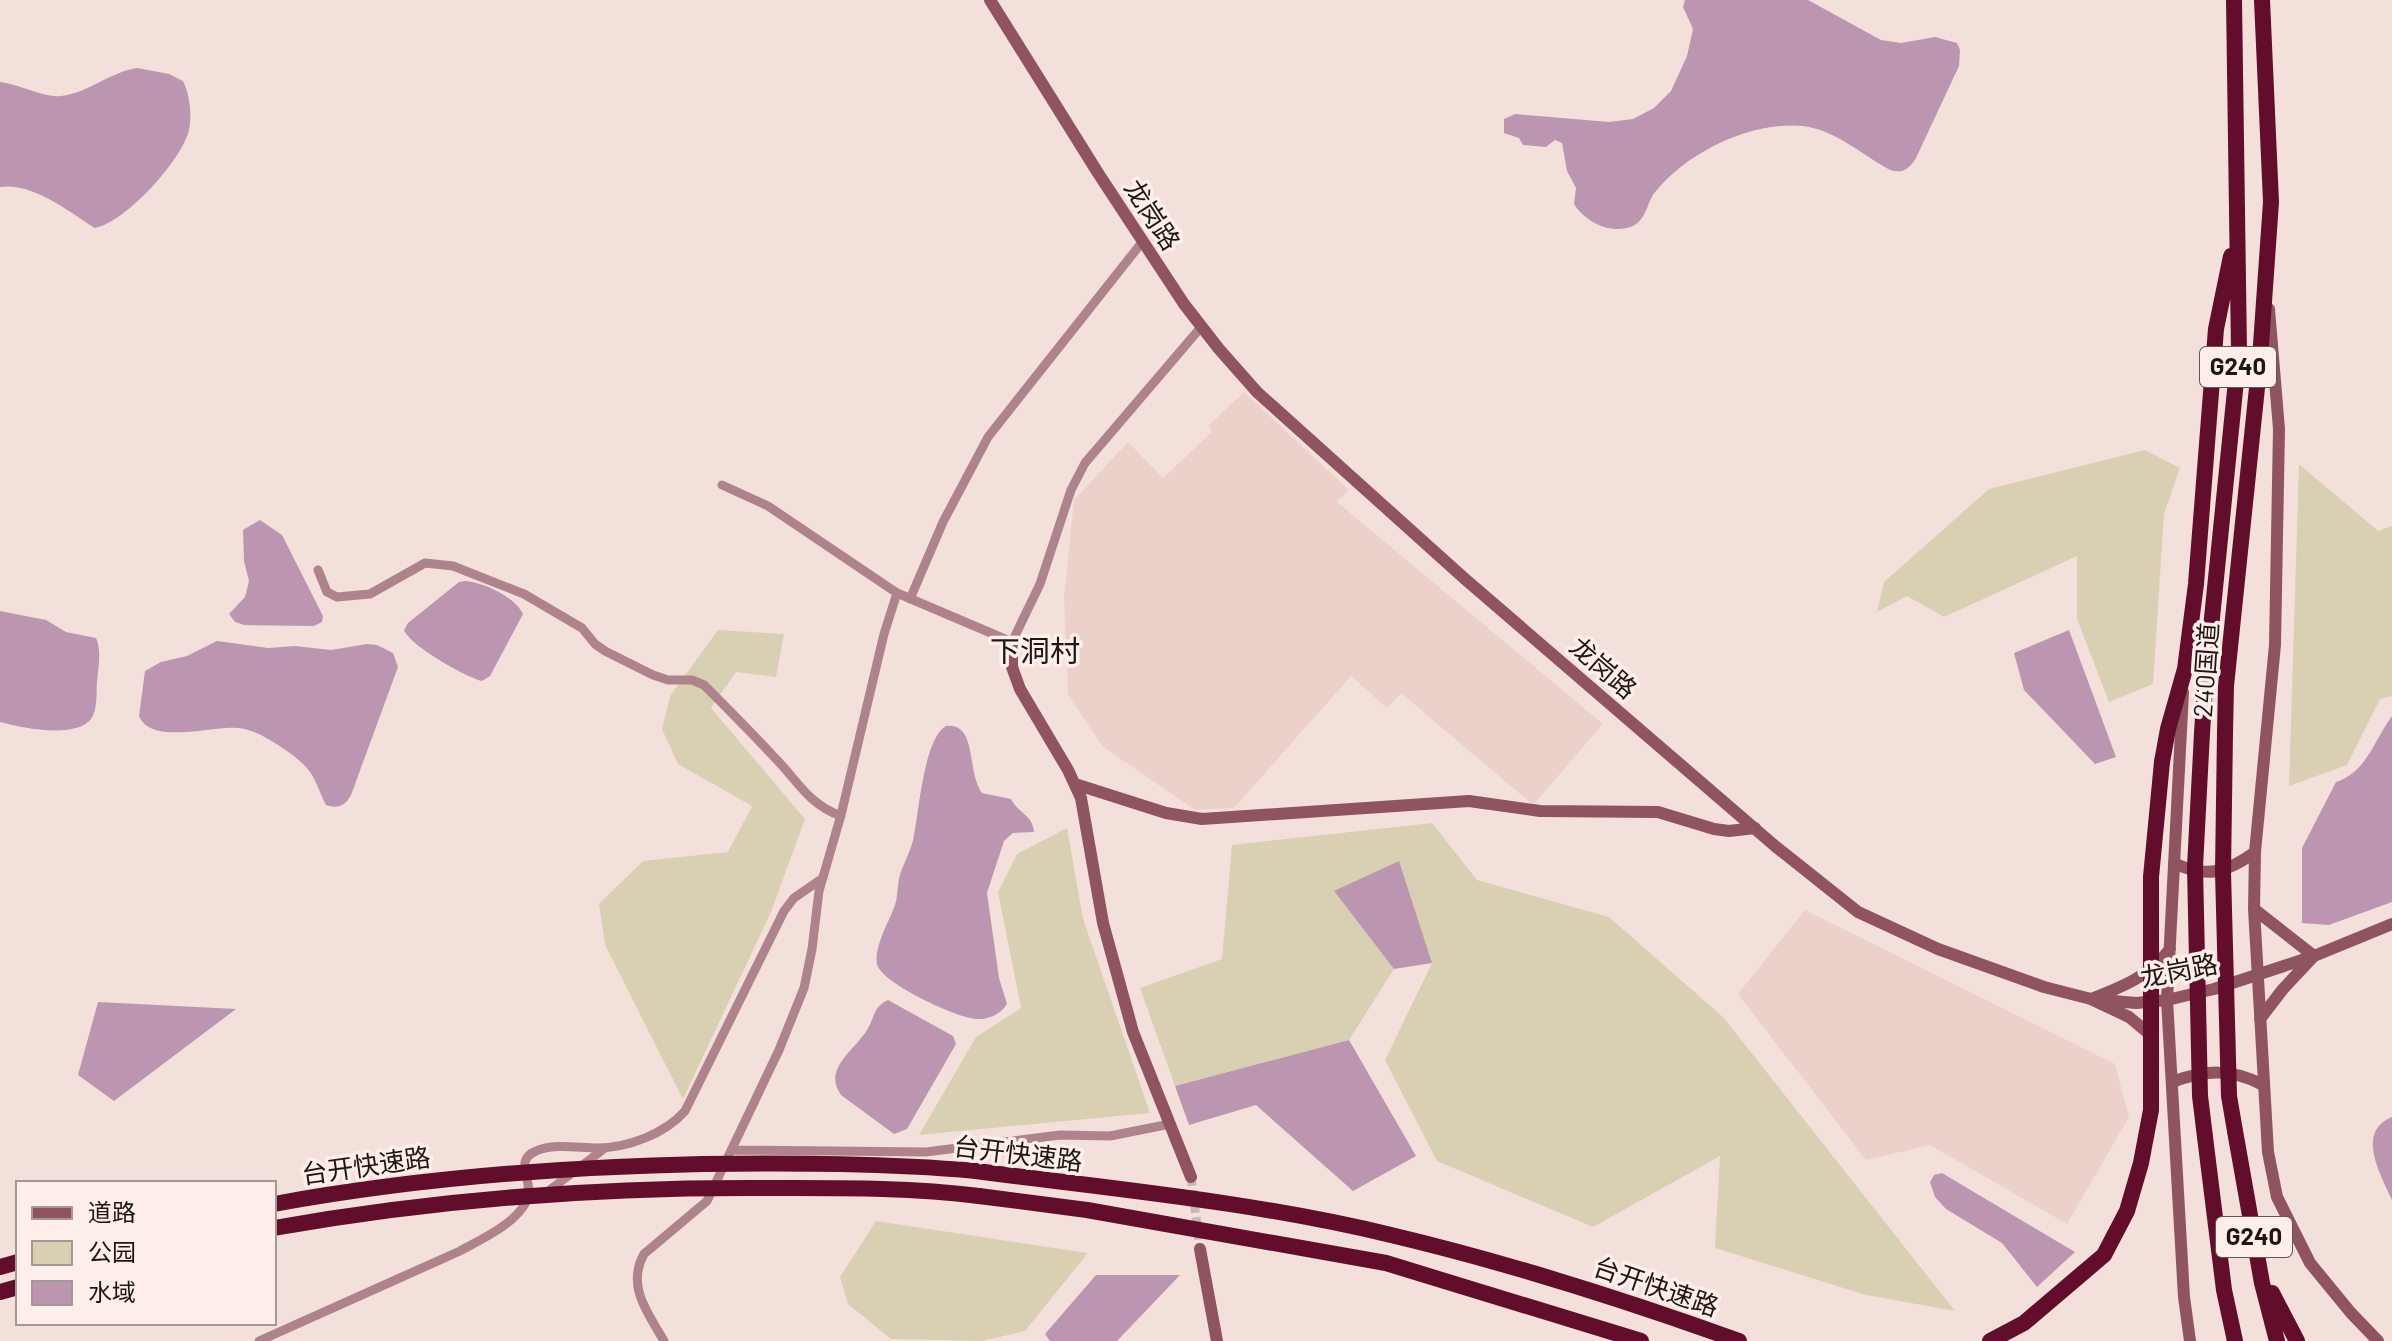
<svg xmlns="http://www.w3.org/2000/svg" width="2392" height="1341" viewBox="0 0 2392 1341" font-family="Barlow,'Noto Sans SC',sans-serif">
<style>
.built{fill:#ecd1ca}
.green{fill:#d9d0b4}
.water{fill:#bc96b0}
.lines{fill:none;stroke-linecap:round;stroke-linejoin:round}
.street-tunnel{stroke:#c8b8b3;stroke-width:9;stroke-dasharray:9 4.5;stroke-linecap:butt}
.street{stroke:#ae838b;stroke-width:9}
.secondary{stroke:#8f5460;stroke-width:12}
.highway{stroke:#620d2b;stroke-width:16}
.highway-bridge{stroke:#620d2b;stroke-width:16}
.labels{text-anchor:middle;stroke-width:7;stroke-linejoin:round;paint-order:stroke}
.shield{fill:#fdeeea;stroke:#605855;stroke-width:2}
.shield-label{font-size:24px;font-weight:bold;fill:#1d1715}
.street-label{font-size:26px;fill:#1d1715;stroke:#fdeeea}
.quarter-label{font-size:30px;fill:#1d1715;stroke:#fdeeea}
</style>
<rect width="100%" height="100%" fill="#f3e0db"/>
<path class="built" d="M1244,392l105,98 -12,12 266,222 -70,81 -132,-112 -14,15 -36,-32 -117,132 -39,2 -93,-64 -34,-51 -4,-98 10,-97 54,-58 35,36 49,-46 -4,-6z
M1805,910l310,154 14,53 -62,107 -137,-79 -64,15 -128,-166z"/>
<path class="green" d="M2145,450l35,18 -16,46 -11,170 -44,18 -32,-83v-63l-133,61 -37,-21 -30,16 7,-30 105,-93z
M2299,464l79,67 14,-5v170l-12,3 -33,66 -58,21z
M718,630l66,4 -8,43 -40,-5 -25,36 94,111 -34,93 -88,187 -78,-154 -6,-41 44,-43 85,-9 24,-46 -74,-42 -16,-35 8,-33z
M1432,823l45,57 132,37 115,101 231,293 -89,-16 -151,-47 5,-92 -127,71 -156,-66 -52,-101 47,-97 -98,-72 60,78 -45,71 -174,46 -35,-98 82,-29 10,-114z
M1067,828l16,91 67,194 -231,22 57,-98 45,-29 -23,-116 19,-38z
M876,1221l212,32 -63,78 -43,10 -91,-2 -43,-35 -8,-27z"/>
<path class="water" d="M1685,0h123l73,40 20,3 34,-6 22,6 3,7 -1,16 -43,92c-7,11 -13,16 -26,12 -28,-15 -54,-40 -87,-44 -51,-5 -114,25 -147,65 -9,10 -9,28 -23,35 -21,9 -47,-3 -59,-22l2,-16 -9,-17 -5,-28 -7,-3 -9,7 -23,-2 -4,-7 -15,-5v-14l11,-5 94,8 24,-3 21,-11 17,-17 16,-35 6,-27 -10,-22z
M137,68l32,6 14,7c7,14 9,34 6,49 -7,30 -63,92 -94,98 -26,-16 -62,-46 -95,-41v-105c18,2 45,16 61,14 27,-3 49,-24 76,-28z
M260,520l22,15 41,81 -1,6 -8,4 -70,-1 -9,-3 -6,-8 16,-17 4,-16 -5,-20 -1,-31z
M465,581c18,1 50,16 58,33l-33,62 -8,5c-16,-4 -72,-35 -78,-51l4,-7 51,-41z
M0,611l46,9 20,12 30,6c6,13 2,30 1,44 -1,10 1,28 -6,37 -16,20 -69,9 -91,3z
M2069,630l47,127 -21,7 -71,-74 -10,-37z
M217,641l51,7 27,-2 36,4 36,-6 10,1 16,8 5,14 -47,128c-6,11 -13,14 -25,10 -6,-11 -9,-23 -16,-33 -10,-14 -34,-29 -49,-37 -6,-3 -17,-7 -24,-7 -23,-3 -86,18 -98,-12l6,-45 16,-9 26,-6z
M2392,716v186l-63,23 -27,-2v-75l34,-66c31,-10 38,-42 56,-66z
M946,726c32,-3 20,45 36,67l29,6c7,14 22,16 23,33l-21,1 -9,8 -17,52 12,85 8,26c-6,10 -19,16 -31,15 -19,-1 -95,-36 -99,-55 -3,-18 12,-42 18,-59 3,-9 2,-20 5,-30 4,-13 12,-26 14,-40 5,-24 10,-97 32,-109z
M1399,861l33,102 -38,6 -60,-78z
M888,1000l65,36 3,8 -49,85 -13,5 -53,-39c-19,-26 14,-45 26,-65 8,-13 6,-23 21,-30z
M98,1002l138,7 -122,92 -36,-26z
M1349,1040l67,116 -63,35 -97,-86 -67,20 -14,-39z
M2392,1117v83c-11,-25 -37,-68 0,-83z
M1942,1173l133,79 -38,35 -35,-44 -56,-34 -11,-12 -5,-15 4,-7z
M1096,1275h84l-63,66h-67l-5,-7z"/>
<g class="lines">
<path class="street-tunnel" d="M1191,1177l9,72"/>
<path class="street" d="M722,485l46,21 129,87 115,49 28,-58 31,-94 14,-27 117,-137
M318,570l9,22 10,5 33,-3 55,-31 28,3 71,28 58,34 13,16 10,7 48,24 15,5h24l12,5c24,24 48,48 71,73 23,23 33,46 66,58
M910,599l33,-77 45,-85 155,-196
M731,1150l195,2 134,-17 50,1 60,-12
M547,1192l58,-44
M259,1341l201,-90c22,-12 57,-28 67,-51 8,-18 -15,-39 9,-49 18,-8 42,-3 61,-3 30,0 68,-14 88,-37l99,-200 10,-13 29,-20
M664,1341c-16,-28 -38,-55 -20,-87l63,-53 72,-151 25,-62 8,-39 7,-58 22,-76 43,-181 13,-41"/>
<path class="secondary" d="M990,0l108,173 86,131 35,45 38,43 208,187 310,267 83,66 80,37 106,38 47,12 45,4 31,-3 47,-11 100,-33 78,-32
M2269,309l10,120 -4,216 -20,207 -1,57 14,243 9,45 33,66 41,50 27,28
M1012,642v25l8,22 48,81 13,28 22,125 30,109 58,145
M2183,692l-16,308 17,297 6,44
M1075,784l91,29 36,6 267,-18 71,10 118,1 56,17 15,2 26,-3
M2174,863c32,16 54,9 81,-11
M2254,909l60,47 -31,33 -23,30
M2153,1037l-24,-20 -38,-18c31,-12 59,-23 79,-50
M2172,1082c33,-12 60,-14 91,3
M1200,1249l17,92"/>
<path class="highway" d="M2225,732l1,-46 34,-327 11,-157 -9,-202
M2202,733l3,-46 34,-336 -5,-351
M2162,762l6,-33 17,-60 11,-85 20,-255 15,-73
M2235,1131l27,152 15,58
M2205,1137l19,153 11,51
M976,1171c138,18 279,31 415,64 118,28 234,65 348,106
M979,1196l108,14 299,53 255,78
M0,1267l18,-5
M0,1292l18,-5
M2272,1293l25,48"/>
<path class="highway-bridge" d="M2225,732l-2,140 6,224 6,35
M2202,733l-7,134 5,229 5,41
M274,1204c142,-26 285,-37 429,-40 91,-1 183,-1 273,7
M274,1228c162,-29 327,-41 492,-40 71,0 142,-1 213,8
M1990,1341l34,-18 80,-68 23,-44 14,-48 10,-53v-233l11,-115"/>
</g>
<g class="labels">
<g class="shield">
<rect x="2200" y="347" width="76" height="40" rx="6"/>
<rect x="2216" y="1217" width="76" height="40" rx="6"/>
</g>
<g class="shield-label">
<text x="2238" y="375">G240</text>
<text x="2254" y="1245">G240</text>
</g>
<g class="street-label">
<text transform="translate(1152 215) rotate(57)" y="9">龙岗路</text>
<text transform="translate(1603 668) rotate(41)" y="9">龙岗路</text>
<text transform="translate(2206 670) rotate(-86)" y="9">240国道</text>
<text transform="translate(2179 971) rotate(-11)" y="9">龙岗路</text>
<text transform="translate(1018 1154) rotate(7)" y="9">台开快速路</text>
<text transform="translate(366 1166) rotate(-8)" y="9">台开快速路</text>
<text transform="translate(1656 1287) rotate(19)" y="9">台开快速路</text>
</g>
<g class="quarter-label">
<text x="1035" y="662">下洞村</text>
</g>
</g>
<rect x="16" y="1181" width="260" height="144" fill="#fdeeea" stroke="#a39895" stroke-width="2"/>
<rect x="32" y="1207" width="40" height="12" fill="#8f5460" stroke="#a39895" stroke-width="2"/>
<text x="88" y="1221" font-size="24" fill="#1d1715">道路</text>
<rect x="32" y="1241" width="40" height="24" fill="#d9d0b4" stroke="#a39895" stroke-width="2"/>
<text x="88" y="1261" font-size="24" fill="#1d1715">公园</text>
<rect x="32" y="1281" width="40" height="24" fill="#bc96b0" stroke="#a39895" stroke-width="2"/>
<text x="88" y="1301" font-size="24" fill="#1d1715">水域</text>
</svg>
